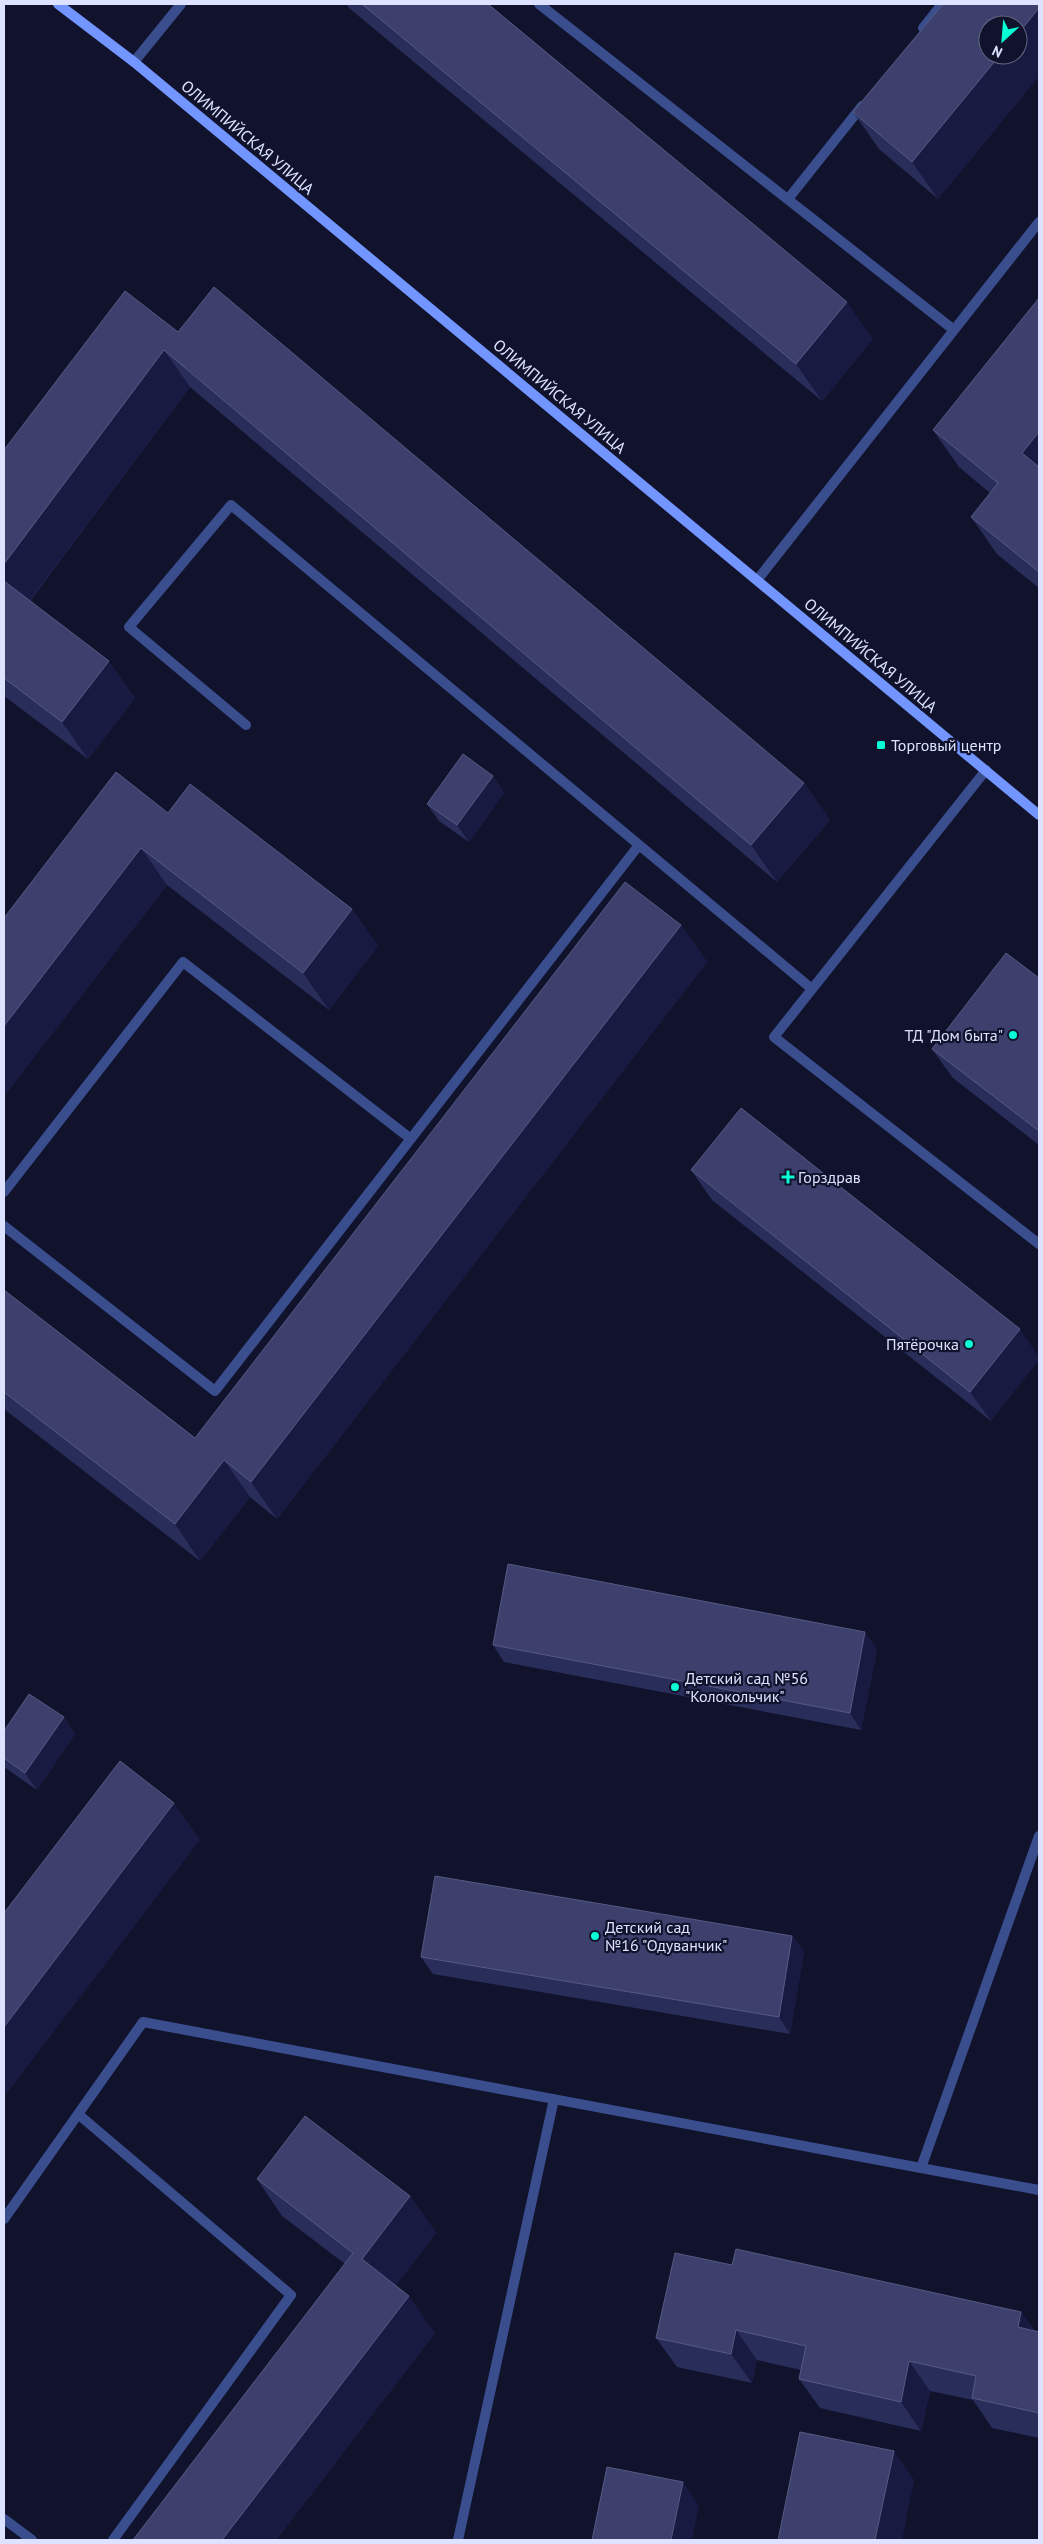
<svg xmlns="http://www.w3.org/2000/svg" width="1043" height="2544" viewBox="0 0 1043 2544" font-family="'PT Sans',sans-serif">
<style>
.lines{fill:none;stroke-linecap:round;stroke-linejoin:round}
.lane{stroke:#3a4d8d;stroke-width:10}
.street{stroke:#3a4d8d;stroke-width:10}
.secondary{stroke:#7395ff;stroke-width:10}
.wall{fill:#292d5a}
.shaded-wall{fill:#181a41}
.building{fill:#3d406c;stroke:#565a83}
.poi-dot{fill:#08ffd6;stroke:#11132d;stroke-width:2}
.labels{text-anchor:middle;stroke-width:4.5;stroke-linejoin:round;paint-order:stroke}
.street-label{font-size:16px;fill:#dce2ff;stroke:#11132d}
.poi-label{font-size:16px;fill:#dce2ff;stroke:#11132d;text-anchor:start}
</style>
<rect width="100%" height="100%" fill="#11132d"/>
<g class="lines">
<path class="lane" d="M539,4l415,326
M923,28l19,-24
M788,199l74,-93
M758,579l281,-357
M246,725l-117,-98 102,-122 581,484
M986,770l-212,267 265,207
M4,1192l179,-230 228,177
M4,1226l211,165 424,-546
M1039,1836l-118,332 118,22
M78,2114l213,181 -178,245
M4,2219l139,-197 778,146
M4,2519l28,21
M458,2540l96,-441"/>
<path class="street" d="M134,62l47,-58"/>
<path class="secondary" d="M58,4l76,58 905,753"/>
</g>
<path class="wall" d="M346,4h142l385,335 -51,62 -473,-393z
M1039,4v72l-101,123 -59,-50 -26,-37z
M1039,298v290l-42,-34 -26,-37 19,-24 -31,-26 -26,-37z
M178,332l626,451 26,37 -53,62 -587,-495 -160,214 105,97 -47,61 -84,-63v-246z
M493,776l11,17 -35,49 -30,-21 -12,-17z
M168,813l184,96 26,37 -49,64 -162,-125 -163,211v-178z
M681,925l26,37 -430,557 -27,-22 -50,64 -196,-152v-119l191,148z
M1039,978v167l-86,-67 -21,-29z
M691,1170l329,159 -29,92 -279,-221z
M493,1645l384,4 -16,81 -357,-68z
M64,1717l11,17 -38,56 -33,-23v-36z
M792,1936l12,16 -14,82 -357,-60 -12,-17z
M257,2179l153,17 26,37 -40,52 39,48 -159,207h-143l212,-276 -63,-48z
M732,2265l289,47 13,18 5,2v106l-47,-10 -19,-28 -43,-9 -9,40 -101,-23 -21,-29 2,-9 -44,-10 -5,23 -75,-16 -21,-29z"/>
<path class="shaded-wall" d="M1039,8v68l-101,123 -26,-37 88,-107h18v-21z
M847,302l26,37 -51,62 -26,-37z
M164,350l26,37 -169,225 -17,-25v-23z
M1039,432v45l-17,-24z
M109,661l26,37 -47,61 -26,-37z
M493,776l11,17 -35,49 -12,-17z
M804,783l26,37 -53,62 -26,-37z
M141,848l26,37 -163,211v-70z
M352,909l26,37 -49,64 -26,-37z
M681,925l26,37 -430,557 -26,-37z
M1020,1329l19,28v3l-48,61 -21,-29z
M224,1460l26,37 -50,64 -25,-37z
M865,1632l12,17 -16,81 -11,-17z
M64,1717l11,17 -38,56 -12,-17z
M174,1803l26,37 -196,257v-70z
M792,1936l12,16 -14,82 -11,-17z
M410,2196l26,37 -48,63 -26,-37z
M409,2296l26,37 -159,207h-54z
M1021,2312l18,26 -21,-11z
M736,2330l21,30 -5,23 -21,-29z
M909,2361l21,30 -9,40 -20,-29z
M894,2451l20,29 -12,60h-27z
M683,2482l16,24 -7,34h-21z"/>
<path class="building" d="M362,4h126l359,298 -51,62z
M943,4h96v4l-21,26v-9h-30v30h12l-88,107 -59,-50z
M214,287l590,496 -53,62 -587,-495 -160,214v-114l121,-159 53,41z
M1039,298v134l-17,21 17,14v105l-68,-55 27,-34 -65,-53z
M4,581l105,80 -47,61 -58,-44z
M463,754l30,22 -36,49 -30,-21z
M116,772l52,41 22,-29 162,125 -49,64 -162,-125 -137,178v-108z
M625,882l56,43 -430,557 -27,-22 -49,64 -171,-132v-102l191,148z
M1006,953l33,25v153l-107,-82z
M741,1108l279,221 -50,63 -279,-222z
M508,1564l357,68 -15,81 -357,-68z
M29,1694l35,23 -39,56 -21,-15v-27z
M120,1761l54,42 -170,224v-114z
M435,1876l357,60 -13,81 -358,-60z
M305,2116l105,80 -48,63 47,37 -187,244h-89l220,-287 -96,-74z
M736,2249l285,63 -3,15 21,5v81l-67,-15 4,-22 -67,-15 -8,41 -102,-23 7,-33 -70,-16 -5,24 -75,-16 19,-85 57,12z
M800,2432l94,19 -19,89h-97z
M607,2467l76,15 -12,58h-79z"/>
<g class="poi-dot">
<rect x="876" y="740" width="10" height="10" rx="2.5"/>
<circle cx="1013" cy="1035" r="5"/>
<path d="M785.5 1169.5h5v5h5v5h-5v5h-5v-5h-5v-5h5z"/>
<circle cx="969" cy="1344" r="5"/>
<circle cx="675" cy="1687" r="5"/>
<circle cx="595" cy="1936" r="5"/>
</g>
<g class="labels">
<g class="street-label">
<text transform="translate(248 137) rotate(40)" y="6">ОЛИМПИЙСКАЯ УЛИЦА</text>
<text transform="translate(560 396) rotate(40)" y="6">ОЛИМПИЙСКАЯ УЛИЦА</text>
<text transform="translate(871 655) rotate(40)" y="6">ОЛИМПИЙСКАЯ УЛИЦА</text>
</g>
<g class="poi-label">
<text x="891" y="751">Торговый центр</text>
<text x="1003" y="1041" text-anchor="end">ТД "Дом быта"</text>
<text x="798" y="1183">Горздрав</text>
<text x="959" y="1350" text-anchor="end">Пятёрочка</text>
<text x="685" y="1684">Детский сад №56<tspan x="685" dy="18">"Колокольчик"</tspan></text>
<text x="605" y="1933">Детский сад<tspan x="605" dy="18">№16 "Одуванчик"</tspan></text>
</g>
</g>
<rect width="1043" height="2544" fill="none" stroke="#dce2ff" stroke-width="10"/>
<g transform="translate(1003 40) rotate(206)"><circle r="24" fill="#11132d" stroke="#626681"/>
<path d="M0-4L9 19L0 12L-9 19Z" fill="#08ffd6"/>
<text y="-8" font-size="14" font-weight="bold" text-anchor="middle" fill="#dce2ff">N</text>
</g>
</svg>
